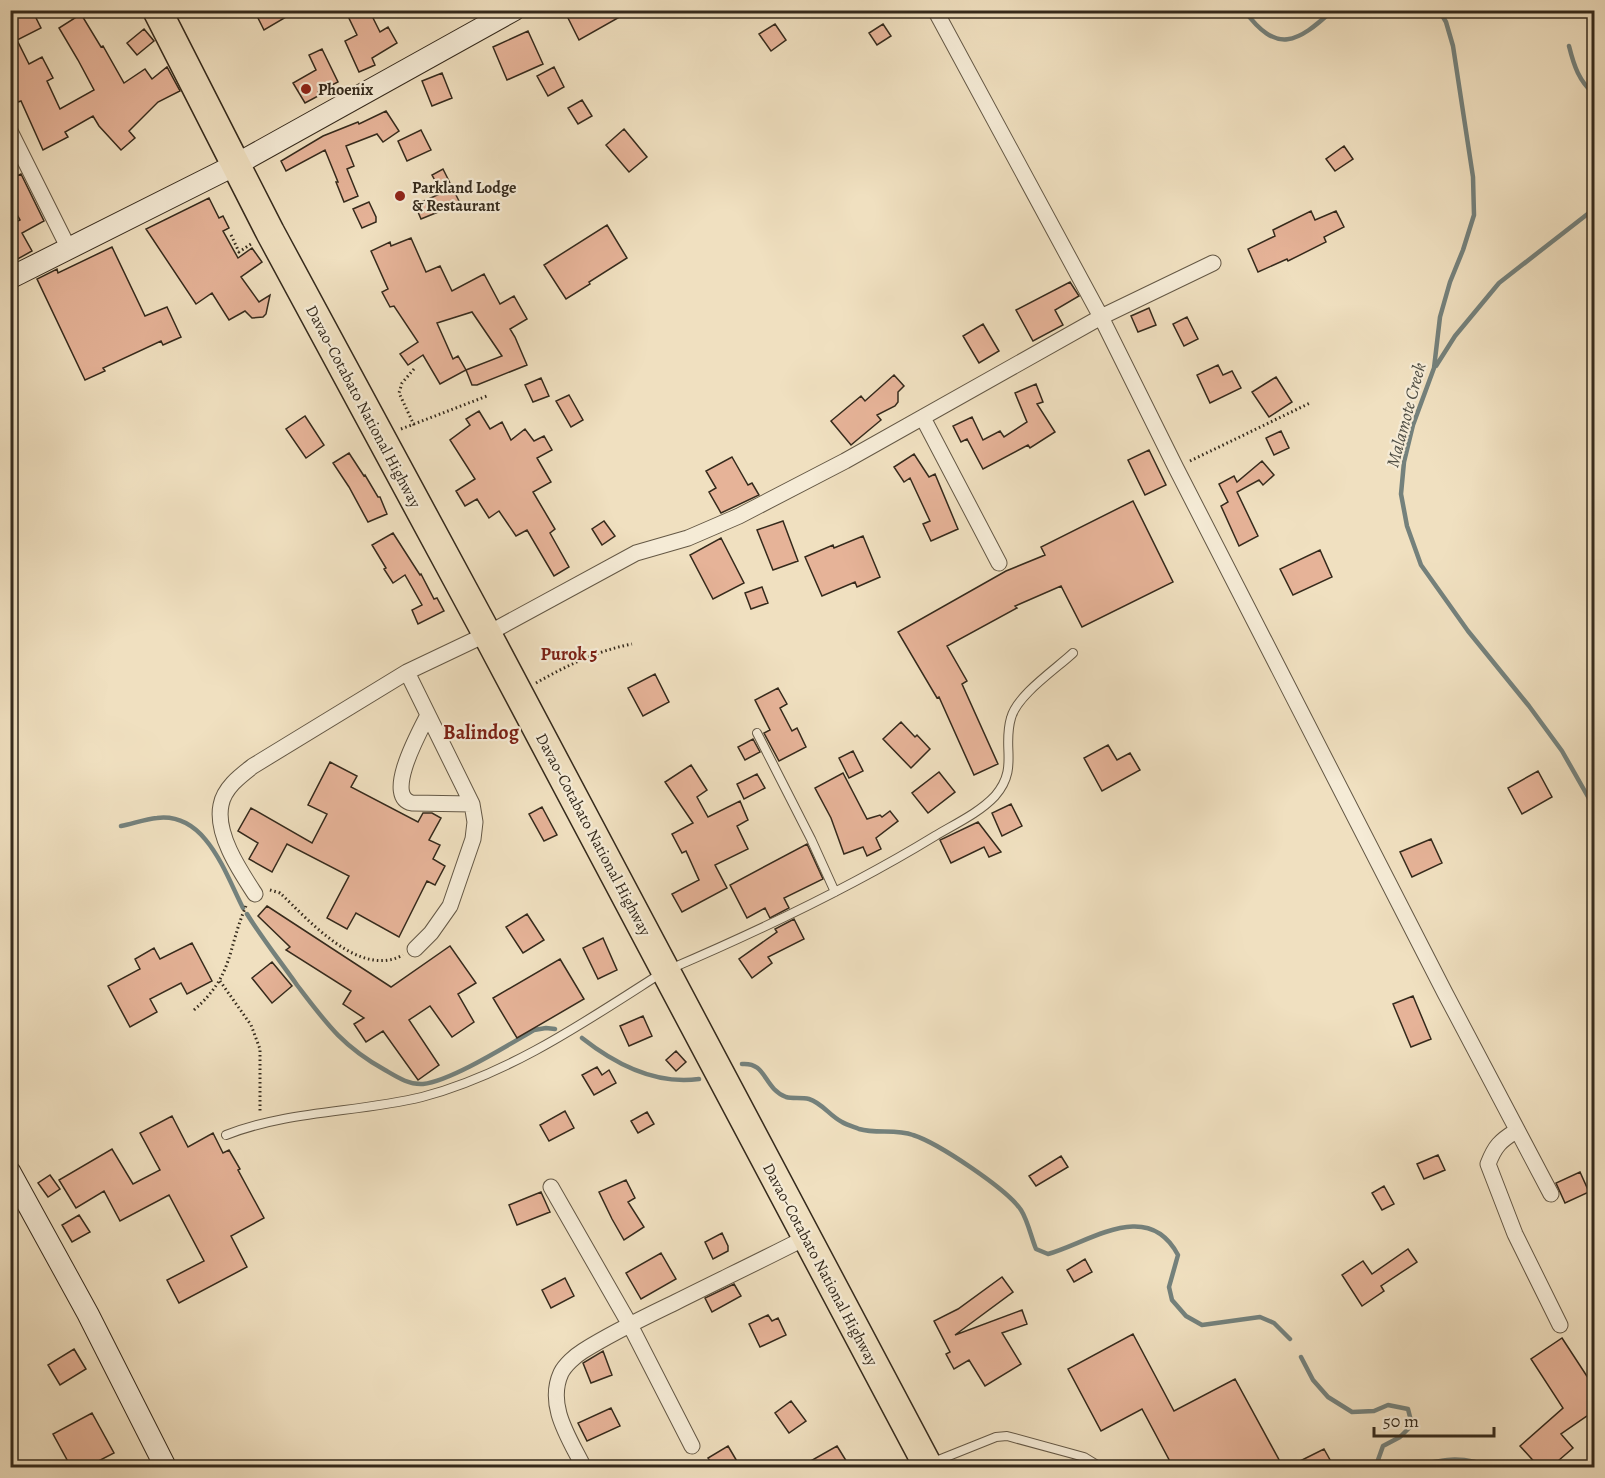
<svg xmlns="http://www.w3.org/2000/svg" width="1605" height="1478" viewBox="0 0 1605 1478" font-family="Alegreya,serif">
<style>
.lines{fill:none;stroke-linecap:round;stroke-linejoin:round}
.stream{stroke:#74817c;stroke-width:4.5}
.building{fill:#e6b398;stroke:#352a1c;stroke-width:1.5}
.lane-casing{stroke:#645845;stroke-width:10}
.street-casing{stroke:#645845;stroke-width:17}
.secondary-casing{stroke:#352a1c;stroke-width:23}
.highway-casing{stroke:#352a1c;stroke-width:31}
.path{stroke:#352a1c;stroke-width:3;stroke-dasharray:1.5 3;stroke-linecap:butt}
.lane{stroke:#f5ebd6;stroke-width:8}
.street{stroke:#f5ebd6;stroke-width:15}
.secondary{stroke:#f5ebd6;stroke-width:21}
.highway{stroke:#f0e0c0;stroke-width:28}
.poi-dot{fill:#8f2418;stroke:#f5ebd6;stroke-width:2}
.labels{text-anchor:middle;stroke-width:4.5;stroke-linejoin:round;paint-order:stroke}
.poi-label{font-size:16px;font-weight:bold;fill:#352a1c;stroke:#f5ebd6;text-anchor:start}
.street-label{font-size:16px;fill:#352a1c;stroke:#f5ebd6}
.water-label{font-size:18px;font-style:italic;fill:#4f4e44;stroke:#f5ebd6}
.neighbourhood-label{font-size:18px;font-weight:bold;fill:#7a1f14;stroke:#f5ebd6}
.quarter-label{font-size:20px;font-weight:bold;fill:#7a1f14;stroke:#f5ebd6}
</style>
<rect width="100%" height="100%" fill="#f0e0c0"/>
<filter id="stains"><feTurbulence type="fractalNoise" baseFrequency=".00333" numOctaves="4"/><feColorMatrix values="0 0 0 0 .2 0 0 0 0 .09 0 0 0 0 .02 0 0 0 .5 -.17"/></filter>
<radialGradient id="worn" r=".72"><stop offset=".6" stop-color="#630" stop-opacity="0"/><stop offset="1" stop-color="#630" stop-opacity=".3"/></radialGradient>
<g class="lines">
<path class="stream" d="M1244,10c33,45 53,33 89,0
M1439,10l7,12 7,24 20,131 1,38 -11,35 -13,32 -10,35 -6,51 -21,57 -9,37 -3,32 6,32 14,39 47,66 61,75 33,45 29,51 3,12
M1569,46c5,20 10,35 25,48
M1436,366l19,-30 44,-53 95,-74
M121,826c11,-2 24,-7 36,-8 49,-6 68,55 86,90
M247,914c15,24 33,47 50,71 29,38 45,61 88,85 12,7 24,15 38,14 28,-3 85,-39 111,-54l12,-2 9,1
M582,1038c33,26 74,47 117,41
M742,1064c25,-2 21,24 44,33 7,2 15,0 23,2 13,4 21,17 33,23 5,3 12,5 17,7 17,5 37,0 54,6 25,8 94,54 108,75 7,11 10,27 15,39l12,5c42,-12 100,-56 130,1l-9,32 3,13 14,16 16,9 58,-8 14,6 16,16
M1301,1357l12,23 15,17 24,15 22,-1 14,-6 20,4 4,16 -12,12 -17,9 -5,14 7,8
M1407,1468c32,-8 54,-14 86,0"/>
</g>
<path class="building" d="M10,10h22l9,18 -24,12 12,24 13,-7 11,21 -6,3 13,28 34,-19 -16,-30 -19,-32 22,-14 20,33 2,-1 21,37 21,-14 7,10 15,-12 13,24 -22,11 -29,29 6,7 -14,12 -22,-24 -6,-10 -28,16 3,5 -25,13 -22,-49 -3,1 -8,-17z
M254,10h44l-34,20z
M345,10h24l11,22 8,-5 9,16 -25,15 3,7 -16,7 -14,-31 12,-6z
M564,10h68l-53,30z
M775,24l11,16 -15,11 -12,-17z
M883,24l8,12 -14,9 -8,-12z
M144,29l10,12 -17,14 -10,-12z
M528,31l15,33 -36,16 -14,-33z
M322,49l16,33 -20,10 2,3 -15,8 -12,-20 23,-13 -7,-15z
M554,67l10,20 -16,9 -11,-20z
M442,73l10,25 -20,8 -10,-25z
M582,100l10,16 -14,8 -10,-16z
M386,111l13,20 -16,11 -6,-8 -31,12 8,20 -7,3 11,27 -14,6 -8,-20h2l-13,-32 -39,21 -5,-10 42,-25 35,-14 1,2z
M624,129l23,28 -18,15 -23,-27z
M421,130l10,20 -24,11 -9,-20z
M1344,146l9,13 -18,12 -9,-12z
M443,169l17,34 -39,16 -6,-14 27,-12 -10,-18z
M21,174l23,47 -22,12 10,18 -18,10 -4,-7v-42l6,10 4,-2 -10,-18v-23z
M209,198l10,20 4,-2 6,12 -6,3 15,27 14,-10 10,14 -21,15 18,25 11,-7 -4,19 -3,3 -11,1 -7,-7 -16,9 -17,-27 -16,11 -50,-75z
M369,202l7,15v5l-14,6 -9,-19z
M1311,211l4,9 21,-9 8,16 -20,10 2,5 -38,19 -1,-2 -29,13 -10,-23 27,-13 -2,-6z
M607,225l20,33 -38,24 1,2 -24,15 -22,-34z
M411,238l15,34 14,-6 12,25 32,-17 16,30 14,-8 13,23 -17,10 5,8 12,28 -50,20h-5l-6,-15 36,-14 -30,-44 -35,11 16,36 5,-3 8,14 -26,14 -17,-29 -15,10 -8,-11 18,-12 -24,-36 -4,1 -8,-15 6,-3 -17,-38 19,-9 1,4z
M112,247l33,69 22,-9 14,30 -18,8 -2,-4 -58,27 2,3 -20,9 -48,-101 20,-10 1,4z
M1070,282l9,14 -24,14 8,15 -30,16 -17,-31z
M1149,308l7,17 -18,7 -7,-16z
M1187,317l11,22 -14,7 -11,-22z
M983,324l16,27 -20,12 -16,-27z
M1218,365l5,10 9,-4 9,17 -31,15 -13,-28z
M894,375l10,11 -6,6v10l-3,4 -18,9 4,5 -30,25 -20,-24 30,-25 4,5z
M1276,377l16,25 -23,15 -17,-25z
M541,378l8,18 -16,6 -8,-17z
M1036,384l7,18 -6,2 18,28 -25,16 -2,-3 -45,24 -16,-30 -6,3 -8,-16 19,-9 11,23 17,-9 4,6 23,-15 -12,-29z
M569,395l14,25 -12,7 -15,-26z
M479,411l11,18 12,-7 9,18 14,-11 9,12 10,-5 8,14 -15,8 14,24 -18,10 22,37 -5,4 19,34 -15,9 -27,-46 -11,6 -17,-25 -10,7 -12,-19 -12,7 -9,-15 19,-12 -25,-39 20,-15 -4,-6z
M305,416l19,29 -18,13 -20,-29z
M1281,431l8,17 -15,7 -8,-17z
M1149,450l17,35 -21,10 -17,-35z
M349,453l15,23 1,-1 13,22h2l7,17 -19,8 -19,-35 -16,-24z
M914,454l15,23 6,-3 23,55 -27,12 -8,-17 7,-3 -20,-43 -6,4 -10,-15z
M732,457l16,28 4,-2 7,12 -38,18 -12,-21 7,-4 -10,-17z
M1262,461l12,14 -11,10 -4,-5 -22,12 21,44 -19,10 -18,-40 7,-4 -9,-18 15,-8 3,6z
M1133,501l40,81 -91,45 -21,-41 -46,20 2,2 -70,38 20,35 -5,3 36,80 -24,11 -35,-78 -2,1 -39,-66 108,-61 39,-16 -4,-8z
M604,521l11,15 -13,9 -10,-16z
M783,521l15,40 -25,9 -16,-40z
M393,533l27,42 1,-1 13,25 3,-1 7,13 -26,13 -6,-14 10,-5 -17,-30 -12,8 -9,-14 2,-1 -14,-23z
M863,536l17,41 -23,10 -2,-5 -33,14 -17,-39 28,-12 1,3z
M721,538l23,45 -31,16 -23,-44z
M1320,550l12,27 -39,18 -13,-26z
M762,587l6,16 -17,6 -6,-16z
M655,674l14,28 -26,14 -15,-28z
M778,688l9,16 -7,4 12,23 5,-3 9,19 -27,14 -15,-28 6,-3 -15,-30z
M901,722l14,15 2,-2 13,14 -19,19 -28,-29z
M753,739l7,13 -15,8 -7,-13z
M1108,745l9,15 13,-7 10,17 -38,21 -18,-33z
M853,751l10,20 -14,7 -10,-20z
M330,762l27,14 -6,11 67,35 5,-9h9l9,5 -12,22 11,5 -7,14 12,7 -10,19 -8,-4 -28,56 -43,-24 -9,16 -20,-11 22,-42 -62,-32 -15,28 -23,-13 9,-16 -20,-12 13,-23 61,35 15,-29 -19,-9z
M691,765l16,25 -10,7 11,20 32,-16 8,19 -11,6 11,23 -33,16 12,23 -45,24 -10,-18 27,-14 -13,-29 -4,2 -10,-19 21,-11 -28,-41z
M1538,771l14,26 -30,17 -14,-26z
M939,772l16,20 -27,21 -16,-20z
M843,773l24,46 13,-4 2,2 8,-6 8,10 -22,17 5,11 -14,7 -4,-9 -19,7 -13,-36 -16,-30z
M757,774l8,14 -21,11 -7,-15z
M1011,804l11,22 -20,10 -10,-23z
M542,807l15,28 -13,6 -15,-27z
M978,822l23,30 -12,5 -5,-10 -33,16 -11,-23z
M1431,839l11,24 -30,14 -12,-25z
M807,844l16,35 -39,19 5,10 -19,10 -5,-10 -18,10 -17,-33z
M267,906l124,81 59,-41 26,37 -18,11 16,28 -22,15 -22,-31 -21,14 30,45 -21,15 -35,-49 -17,11 -12,-18 10,-6 -21,-14 8,-13 -65,-41 4,-3 -32,-31z
M527,914l17,26 -21,13 -17,-26z
M794,919l10,20 -36,18 4,6 -20,15 -13,-19 38,-27 -2,-3z
M603,938l14,32 -19,9 -15,-31z
M192,943l20,38 -25,13 -6,-11 -31,16 7,13 -27,15 -22,-41 32,-17 -5,-10 19,-11 6,11z
M560,959l24,40 -67,39 -24,-40z
M272,962l20,24 -20,17 -20,-25z
M1413,996l18,43 -20,8 -18,-43z
M643,1016l9,20 -23,10 -9,-20z
M676,1051l10,11 -10,9 -10,-11z
M597,1067l5,8 7,-5 7,13 -22,12 -12,-20z
M565,1111l9,17 -25,13 -9,-16z
M647,1112l7,12 -16,9 -7,-12z
M172,1116l16,31 25,-14 10,20 6,-3 11,19 -2,1 26,48 -33,18 16,31 -68,36 -12,-23 37,-19 -35,-66 -49,26 -16,-30 -28,17 -17,-28 53,-31 21,35 27,-14 -20,-37z
M1438,1155l7,15 -21,9 -7,-15z
M1061,1156l7,11 -32,19 -7,-10z
M1580,1172l9,20 -24,11 -9,-20z
M50,1175l10,14 -12,8 -10,-14z
M626,1180l9,18 -7,4 16,25 -20,13 -12,-21 -13,-27z
M1384,1186l10,18 -12,6 -10,-17z
M541,1192l9,20 -33,13 -8,-20z
M79,1215l11,17 -18,10 -10,-17z
M722,1233l6,13v5l-15,8 -8,-17z
M1408,1249l9,13 -36,24 3,5 -22,15 -20,-31 21,-14 9,13z
M661,1253l15,26 -35,20 -15,-26z
M1085,1259l7,13 -18,10 -7,-12z
M1002,1277l11,15 -58,43 67,-25 5,14 -25,9 19,31 -36,22 -16,-26 -15,9 -8,-15 4,-2 -16,-31 24,-12z
M565,1278l9,18 -23,12 -9,-18z
M734,1284l7,12 -29,16 -7,-14z
M768,1315l4,6 6,-3 8,17 -26,12 -11,-23z
M1133,1334l41,77 61,-32 48,88h-110l-31,-58 -41,22 -33,-62z
M1562,1338l32,49v24l-33,23 12,14 -22,19h-12l-19,-21 43,-38 -32,-49z
M74,1349l12,20 -26,16 -12,-20z
M603,1351l9,24 -21,8 -8,-20z
M791,1401l15,20 -17,12 -14,-20z
M611,1408l9,18 -33,15 -9,-18z
M92,1413l22,40 -27,14h-16l-18,-33z
M728,1446l10,17 -9,4h-15l-6,-9z
M837,1446l13,21h-50z
M1324,1449l10,18h-46z"/>
<g class="lines">
<defs>
<path id="lane" d="M757,733l54,106 24,53
M670,969c91,-39 180,-81 265,-133 20,-12 44,-23 60,-40 24,-28 7,-48 16,-78 6,-23 45,-49 62,-65
M226,1135c64,-25 130,-22 196,-38 87,-23 163,-75 238,-123
M931,1463l65,-26 11,-1 77,21 18,11"/>
<path id="street" d="M935,10l166,307 75,151 269,525 106,201
M10,131l59,118
M923,418l76,145
M407,672l65,132 -60,-1c-29,-6 8,-72 16,-88
M255,894c-15,-23 -40,-60 -34,-89 3,-17 19,-29 32,-39l154,-94 80,-38 149,-81 52,-15 51,-22 106,-55 256,-144 112,-54
M415,949l16,-16 19,-27 23,-67 2,-17 -3,-18
M1516,1131c-16,10 -21,15 -28,33l27,70 45,91
M551,1187l79,138 62,121
M584,1468c-14,-29 -38,-62 -23,-95 4,-8 14,-17 22,-22 30,-19 62,-34 93,-49 44,-22 88,-43 131,-65"/>
<path id="secondary" d="M10,278l227,-114 277,-154
M10,1172l78,142 78,154"/>
<path id="highway" d="M157,10l113,222 217,402 442,834"/>
</defs>
<use href="#lane" class="lane-casing"/>
<use href="#street" class="street-casing"/>
<use href="#secondary" class="secondary-casing"/>
<use href="#highway" class="highway-casing"/>
<path class="path" d="M231,235l8,17 12,-8
M414,369l-12,14 -3,10 15,32
M401,429l86,-33
M1190,461l120,-58
M536,683c30,-17 60,-32 96,-39
M270,890l10,3c29,27 79,86 123,62
M220,981l31,44 9,24v63
M194,1010c40,-35 33,-60 52,-104"/>
<use href="#lane" class="lane"/>
<use href="#street" class="street"/>
<use href="#secondary" class="secondary"/>
<use href="#highway" class="highway"/>
</g>
<g class="poi-dot">
<circle cx="306" cy="89" r="6"/>
<circle cx="400" cy="196" r="6"/>
</g>
<g class="labels">
<g class="poi-label">
<text x="318" y="95">Phoenix</text>
<text x="412" y="193">Parkland Lodge<tspan x="412" dy="18">&amp; Restaurant</tspan></text>
</g>
<g class="street-label">
<text transform="translate(364 406) rotate(62)" y="6">Davao-Cotabato National Highway</text>
<text transform="translate(594 834) rotate(62)" y="6">Davao-Cotabato National Highway</text>
<text transform="translate(821 1264) rotate(62)" y="6">Davao-Cotabato National Highway</text>
</g>
<g class="water-label">
<text transform="translate(1406 415) rotate(-75)" y="6">Malamote Creek</text>
</g>
<g class="neighbourhood-label">
<text x="569" y="660">Purok 5</text>
</g>
<g class="quarter-label">
<text x="481" y="739">Balindog</text>
</g>
</g>
<rect width="1605" height="1478" fill="none" stroke="#f0e0c0" stroke-width="36"/>
<rect x="12" y="12" width="1581" height="1454" fill="none" stroke="#352a1c" stroke-width="3"/>
<rect x="18" y="18" width="1569" height="1442" fill="none" stroke="#352a1c" stroke-width="1.5"/>
<path d="M1374 1427v9h120v-9" fill="none" stroke="#352a1c" stroke-width="3"/>
<text x="1383" y="1427" font-size="18" fill="#352a1c" stroke="#f5ebd6" stroke-width="4.5" paint-order="stroke">50 m</text>
<rect width="100%" height="100%" filter="url(#stains)"/>
<rect width="100%" height="100%" fill="url(#worn)"/>
</svg>
